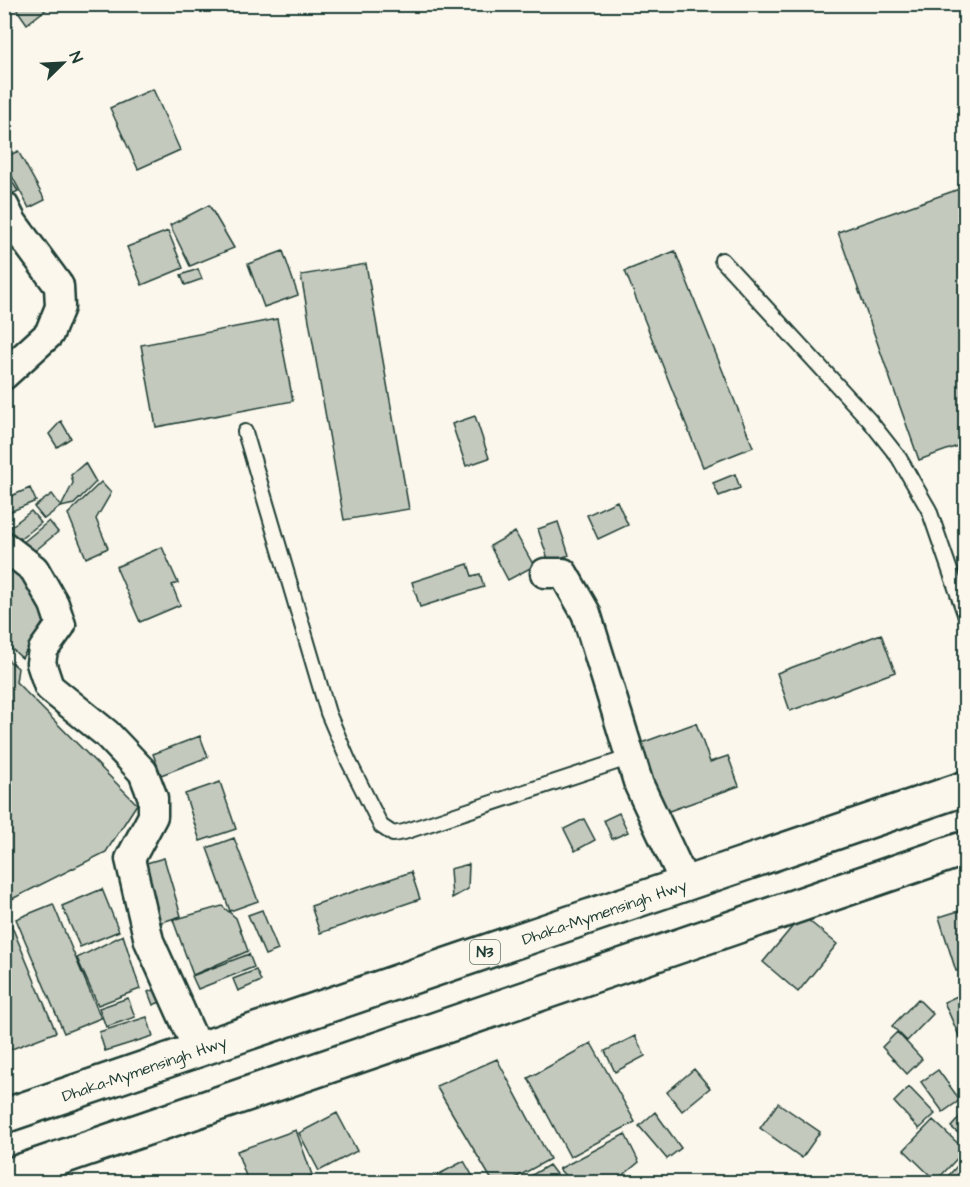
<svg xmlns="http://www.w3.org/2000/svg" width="970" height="1187" viewBox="0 0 970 1187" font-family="'Architects Daughter',sans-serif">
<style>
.building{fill:#c4c9be;stroke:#1f3d34;stroke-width:1.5}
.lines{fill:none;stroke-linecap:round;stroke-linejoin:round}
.service-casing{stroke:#1f3d34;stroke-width:18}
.minor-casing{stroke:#1f3d34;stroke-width:33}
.trunk-casing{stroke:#1f3d34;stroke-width:38}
.service{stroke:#fbf7ec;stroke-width:14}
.minor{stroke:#fbf7ec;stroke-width:28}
.trunk{stroke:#fbf7ec;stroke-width:33}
.labels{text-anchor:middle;stroke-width:6;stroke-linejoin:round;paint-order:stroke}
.shield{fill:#fbf7ec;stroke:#61756b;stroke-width:1.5}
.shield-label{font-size:15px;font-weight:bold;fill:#1f3d34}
.street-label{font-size:16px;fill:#1f3d34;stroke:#fbf7ec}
</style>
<rect width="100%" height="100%" fill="#fbf7ec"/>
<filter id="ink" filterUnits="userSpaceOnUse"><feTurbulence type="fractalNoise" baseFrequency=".0167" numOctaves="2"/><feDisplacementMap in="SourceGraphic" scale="12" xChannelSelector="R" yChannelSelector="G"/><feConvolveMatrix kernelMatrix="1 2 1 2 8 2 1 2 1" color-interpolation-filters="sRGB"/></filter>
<g filter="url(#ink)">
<path class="building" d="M13,4h40l-26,20z
M153,89l27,61 -42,19 -28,-61z
M18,151l27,49 -16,8 -25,-47v-3z
M4,169l14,22 -9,5 -5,-7z
M962,188l4,11v244l-47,17 -81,-228z
M209,205l25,43 -44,18 -20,-41z
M168,231l15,37 -41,17 -15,-38z
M283,251l15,44 -34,12 -16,-43z
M675,251l78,196 -50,20 -78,-196z
M366,264l43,245 -65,11 -43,-245z
M198,269l4,10 -17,6 -4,-10z
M277,319l16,82 -137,26 -15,-82z
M475,416l14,42 -23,8 -14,-42z
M61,421l10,17 -14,9 -8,-13z
M85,463l11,19 -22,22 -13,3 12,-24 -2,-8z
M735,474l5,14 -21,8 -6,-13z
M101,482l10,11 -15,26 12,29 -22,10 -18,-44z
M30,488l6,13 -29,12 -3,-14z
M52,494l9,12 -17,13 -10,-12z
M617,501l11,24 -30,14 -11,-24z
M31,511l10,12 -32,25 -5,-6v-10z
M49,521l9,11 -28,23 -9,-11z
M558,522l11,33 -20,7 -11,-33z
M515,532l19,34 -26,14 -18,-34z
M162,547l16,36 -6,2 8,20 -40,17 -24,-55z
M15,564l30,55 -23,39 -18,-16v-74l4,-3z
M468,564l4,12 8,-2 4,13 -64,20 -8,-25z
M881,634l14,38 -105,39 -13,-38z
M4,657l14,11 -2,14 121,122 -31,48 -102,51z
M696,723l14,39 18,-6 11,30 -81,29 -25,-69z
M200,736l8,21 -47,18 -8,-21z
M220,782l16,47 -36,12 -15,-47z
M619,813l9,19 -16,7 -8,-19z
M584,819l11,21 -20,11 -11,-22z
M234,838l24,63 -28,10 -23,-63z
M164,858l17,58 -28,9 -17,-59z
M469,864l-1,25 -16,9 -2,-29z
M411,872l9,27 -100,34 -9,-27z
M102,889l17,42 -39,16 -18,-41z
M53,904l48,114 -37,15 -48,-114z
M222,906l14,12 12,33 -55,24 -20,-55z
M965,909l1,59 -10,3 -17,-54z
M262,910l16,40 -13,5 -17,-40z
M802,915l35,29 -39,48 -35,-30z
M10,922l46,110 -52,20v-128z
M123,935l17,54 -42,16 -21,-47z
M249,954l5,13 -56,22 -6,-13z
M256,970l5,11 -23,10 -5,-12z
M165,985l5,13 -17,7 -5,-13z
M966,992v44l-6,2 -16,-36z
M128,998l7,19 -29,10 -7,-19z
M918,999l15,15 -26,27 -15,-15z
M147,1017l6,19 -48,15 -6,-19z
M897,1032l25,27 -15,15 -25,-27z
M635,1036l10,20 -30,16 -10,-21z
M591,1043l44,79 -65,35 -42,-79z
M497,1059l53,100 -42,23h-15l-57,-96z
M694,1069l16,19 -28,23 -15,-19z
M938,1070l22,30 -17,12 -22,-30z
M909,1087l26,27 -16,15 -25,-27z
M778,1103l42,29 -18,26 -42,-30z
M966,1110v29h-1l-14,-12z
M655,1112l26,36 -14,11 -28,-33z
M337,1113l20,38 -38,20 -20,-38z
M933,1120l32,30 -29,31 -32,-31z
M296,1130l16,45 -13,7h-51l-11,-31z
M625,1134l14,28 -24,20h-44l-12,-13z
M964,1158l2,24h-23z
M464,1161l12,21h-49l-1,-1z
M549,1165l13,17h-42z"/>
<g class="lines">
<defs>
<path id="service" d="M722,260l147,160 30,38 30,52 37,107
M245,432l83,281 20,47 33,66 12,8 11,-2 227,-75"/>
<path id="minor" d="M4,206l8,16 47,64 1,21 -11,27 -45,41
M4,546l30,23 20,35 7,21 -18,25 -2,13 8,24 58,47 36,38 10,26v18l-23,43 19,82 49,109
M545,573h18l23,40 53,172 46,98"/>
<g id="trunk">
<path id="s1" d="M4,1116l962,-328"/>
<path d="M4,1177l962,-329"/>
</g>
</defs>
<use href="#service" class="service-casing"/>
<use href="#minor" class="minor-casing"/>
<use href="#trunk" class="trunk-casing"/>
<use href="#service" class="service"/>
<use href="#minor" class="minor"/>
<use href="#trunk" class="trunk"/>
</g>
</g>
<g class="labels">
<rect class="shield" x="470" y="940" width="30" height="24" rx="4.5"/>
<g class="shield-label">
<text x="485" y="957">N3</text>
</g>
<g class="street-label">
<text dy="6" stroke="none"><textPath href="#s1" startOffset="634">Dhaka-Mymensingh Hwy</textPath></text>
<text dy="6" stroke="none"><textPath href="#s1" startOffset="148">Dhaka-Mymensingh Hwy</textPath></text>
</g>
</g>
<rect width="970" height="1187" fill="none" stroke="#fbf7ec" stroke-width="24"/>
<rect x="12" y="12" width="946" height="1163" fill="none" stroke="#1f3d34" stroke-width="2" filter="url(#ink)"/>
<g transform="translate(63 63) rotate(66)" stroke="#fbf7ec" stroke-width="4.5" paint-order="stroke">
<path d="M0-4.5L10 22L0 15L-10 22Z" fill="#1f3d34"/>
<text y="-9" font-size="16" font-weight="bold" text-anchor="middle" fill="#1f3d34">N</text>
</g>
</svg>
